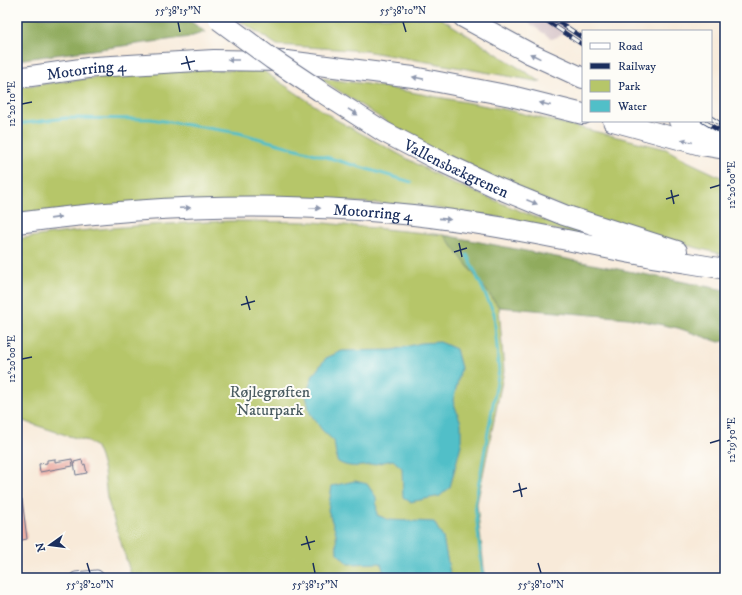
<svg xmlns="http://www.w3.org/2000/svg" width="742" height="595" viewBox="0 0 742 595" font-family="'IM FELL DW Pica',serif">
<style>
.industrial{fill:#d2bec3}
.green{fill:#b6c669;stroke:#687a64}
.forest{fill:#90ab5d;stroke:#566d5e}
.water{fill:#51bfc8;stroke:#367793}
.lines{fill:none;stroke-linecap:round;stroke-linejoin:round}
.stream{stroke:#51bfc8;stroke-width:3}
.building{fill:#ebaea5}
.street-casing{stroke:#687089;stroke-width:13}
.highway-casing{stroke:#687089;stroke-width:22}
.street{stroke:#fff;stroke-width:11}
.highway{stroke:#fff;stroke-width:20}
.rail-casing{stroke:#1b2f5e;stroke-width:4.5}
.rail{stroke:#fdfcf7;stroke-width:3;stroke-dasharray:9;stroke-linecap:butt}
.highway-bridge-casing{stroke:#687089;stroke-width:22;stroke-linecap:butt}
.highway-bridge{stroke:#fff;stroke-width:20}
.oneway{fill:#8d97ae}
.ticks{fill:none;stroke:#1b2f5e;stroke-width:1.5}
.labels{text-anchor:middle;stroke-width:4;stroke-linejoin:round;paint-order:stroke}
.street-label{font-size:16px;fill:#1b2f5e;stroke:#fdfcf7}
.park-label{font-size:16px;fill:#4a5c61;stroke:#fdfcf7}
.neatline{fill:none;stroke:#1b2f5e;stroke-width:1.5}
.ticks-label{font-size:10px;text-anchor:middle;fill:#1b2f5e}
</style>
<rect width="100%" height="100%" fill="#fdfcf7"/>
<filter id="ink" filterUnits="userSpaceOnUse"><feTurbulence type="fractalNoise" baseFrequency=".025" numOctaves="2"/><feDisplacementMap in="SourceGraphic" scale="8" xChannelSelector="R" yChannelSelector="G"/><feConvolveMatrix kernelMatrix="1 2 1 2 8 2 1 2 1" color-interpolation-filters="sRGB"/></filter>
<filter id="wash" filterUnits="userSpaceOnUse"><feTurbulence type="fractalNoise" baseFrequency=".012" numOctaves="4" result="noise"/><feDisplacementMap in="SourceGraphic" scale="16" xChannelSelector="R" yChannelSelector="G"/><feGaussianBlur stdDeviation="0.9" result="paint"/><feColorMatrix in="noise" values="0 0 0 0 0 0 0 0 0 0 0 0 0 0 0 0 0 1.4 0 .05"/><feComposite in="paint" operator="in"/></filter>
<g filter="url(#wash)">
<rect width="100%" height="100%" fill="#f8ead9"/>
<path class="industrial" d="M520,17h45l3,8 -6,10 -10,4z"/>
<path class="green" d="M234,17h205l102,65 -176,-31 -88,-6z
M197,70h65l73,49 111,61 89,37 44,14 -1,4 -68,-16 -89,-13 -120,-7 -284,16v-128l126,-15z
M319,78l48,6 141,26 158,39 21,12 38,18v76l-121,-31 -163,-67z
M230,221l84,1 130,13 55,72 5,64 -27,133 8,74h-353l-25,-80 -3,-27 -4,-14 -4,-10 -8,-6 -19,-5 -52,-17v-180c71,-11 142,-15 213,-18z"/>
<path class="forest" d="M17,17h168l20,15 -15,5 -173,23z
M444,235l281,55v51l-6,1 -41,-14 -50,-10 -129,-11z"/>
<path class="water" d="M440,342l16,7 5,19 -8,33 8,22v22l-11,42 -10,9 -30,6 -7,-5 -1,-29 -9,-8c-17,3 -41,12 -56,1l-3,-20 -12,-11 -12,-17 -4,-18 7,-20 13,-17 16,-7 51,-1 28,-7z
M355,481l12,3 9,13 1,18 12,5 45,2 9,16 8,40h-66l-4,-15 -33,1 -11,-11 -1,-20 -8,-23 4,-24z"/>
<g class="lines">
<path class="stream" d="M17,124l49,-6 85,1 88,14 94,26 78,23
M467,255l27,58 5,58 -24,133 8,74"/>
</g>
<g id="blocks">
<path class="building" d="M55,459v3l17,-3 1,7 -33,6 -1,-8 8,-1v-3z
M82,460l1,5 2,-1 2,9 -11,2 -2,-13z
M22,499l5,40 -10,2v-41z"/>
</g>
</g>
<g filter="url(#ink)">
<use href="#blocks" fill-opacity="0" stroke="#687089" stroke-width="1"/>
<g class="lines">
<defs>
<path id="street" d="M76,578l21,-2 2,2"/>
<g id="highway">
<path d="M463,17l68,37 52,24"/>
<path id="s1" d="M17,78l78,-11 119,-7 73,1 126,16 98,19 72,18"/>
<path id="s2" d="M320,91l64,41 56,29 60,28 64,26 113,36"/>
<path d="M613,121l88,24 24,4"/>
<path d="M679,121l46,21"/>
<path id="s3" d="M17,223c147,-20 296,-23 443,-2 67,9 132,25 198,37 22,4 45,7 67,11"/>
</g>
</defs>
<use href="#street" class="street-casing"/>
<use href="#highway" class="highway-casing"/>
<use href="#street" class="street"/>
<use href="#highway" class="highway"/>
<defs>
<path id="rail" d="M541,17l42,28
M551,17l32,21
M711,118l14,9
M703,121l22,13"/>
</defs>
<use href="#rail" class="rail-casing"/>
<use href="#rail" class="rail"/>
<defs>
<path id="highway-bridge" d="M219,20l53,39 48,32"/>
</defs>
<use href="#highway-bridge" class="highway-bridge-casing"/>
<use href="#highway-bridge" class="highway-bridge"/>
</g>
<defs><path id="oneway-solid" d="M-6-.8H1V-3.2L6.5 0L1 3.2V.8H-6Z"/></defs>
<g class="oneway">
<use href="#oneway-solid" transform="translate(535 56) rotate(-154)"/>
<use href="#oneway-solid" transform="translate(233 60) rotate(-180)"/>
<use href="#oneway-solid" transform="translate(418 78) rotate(-169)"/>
<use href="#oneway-solid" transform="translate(545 104) rotate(-166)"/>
<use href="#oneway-solid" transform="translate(353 112) rotate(32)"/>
<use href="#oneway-solid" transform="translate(687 141) rotate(-165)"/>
<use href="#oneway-solid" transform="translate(532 202) rotate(22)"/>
<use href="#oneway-solid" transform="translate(185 208) rotate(-3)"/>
<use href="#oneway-solid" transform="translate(315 208) rotate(2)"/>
<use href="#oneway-solid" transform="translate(56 218) rotate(-8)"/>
<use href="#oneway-solid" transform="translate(445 219) rotate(6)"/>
</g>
</g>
<path class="ticks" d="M178,22l2,10M403,22l3,10M186,56l4,14M181,64l14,-3M22,104l10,-2M710,188l10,-3M671,190l3,14M666,199l13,-4M459,243l3,14M454,252l13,-4M246,296l4,14M241,305l14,-4M22,359l10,-2M710,443l10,-3M519,483l3,14M513,492l14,-4M306,536l4,14M301,545l14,-4M87,563l3,10M313,563l2,10M538,563l3,10"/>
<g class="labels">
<g class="street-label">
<text dy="6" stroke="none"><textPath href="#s1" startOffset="70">Motorring 4</textPath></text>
<text dy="6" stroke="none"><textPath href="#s2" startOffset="157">Vallensbækgrenen</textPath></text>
<text dy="6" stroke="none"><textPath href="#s3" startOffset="357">Motorring 4</textPath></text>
</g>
<g class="park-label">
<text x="270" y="397">Røjlegrøften<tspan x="270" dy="18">Naturpark</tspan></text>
</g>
</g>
<rect width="742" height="595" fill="none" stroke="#fdfcf7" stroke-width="44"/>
<rect x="582" y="30" width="130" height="92" fill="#fdfcf7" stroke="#a3aaba"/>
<rect x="590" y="43" width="20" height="6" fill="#ffffff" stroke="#a3aaba"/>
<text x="618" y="50" font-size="12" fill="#1b2f5e">Road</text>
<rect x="590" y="63" width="20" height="6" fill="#1b2f5e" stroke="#a3aaba"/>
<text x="618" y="70" font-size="12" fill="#1b2f5e">Railway</text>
<rect x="590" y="80" width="20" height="12" fill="#b6c669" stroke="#a3aaba"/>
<text x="618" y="90" font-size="12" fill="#1b2f5e">Park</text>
<rect x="590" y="100" width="20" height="12" fill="#51bfc8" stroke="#a3aaba"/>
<text x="618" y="110" font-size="12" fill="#1b2f5e">Water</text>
<g transform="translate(50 545) rotate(256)" stroke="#fdfcf7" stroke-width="3" paint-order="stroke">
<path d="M0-3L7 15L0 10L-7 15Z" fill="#1b2f5e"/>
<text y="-6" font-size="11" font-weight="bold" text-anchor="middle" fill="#1b2f5e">N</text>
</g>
<rect x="22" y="22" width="698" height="551" class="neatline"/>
<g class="ticks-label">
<text x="178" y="14">55°38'15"N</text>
<text x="403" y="14">55°38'10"N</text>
<text transform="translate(11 104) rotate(-90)" y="4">12°20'10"E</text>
<text transform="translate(731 185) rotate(-90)" y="4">12°20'00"E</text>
<text transform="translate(11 359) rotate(-90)" y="4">12°20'00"E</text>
<text transform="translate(731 440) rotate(-90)" y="4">12°19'50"E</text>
<text x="90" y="588">55°38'20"N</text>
<text x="315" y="588">55°38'15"N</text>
<text x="541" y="588">55°38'10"N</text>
</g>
</svg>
